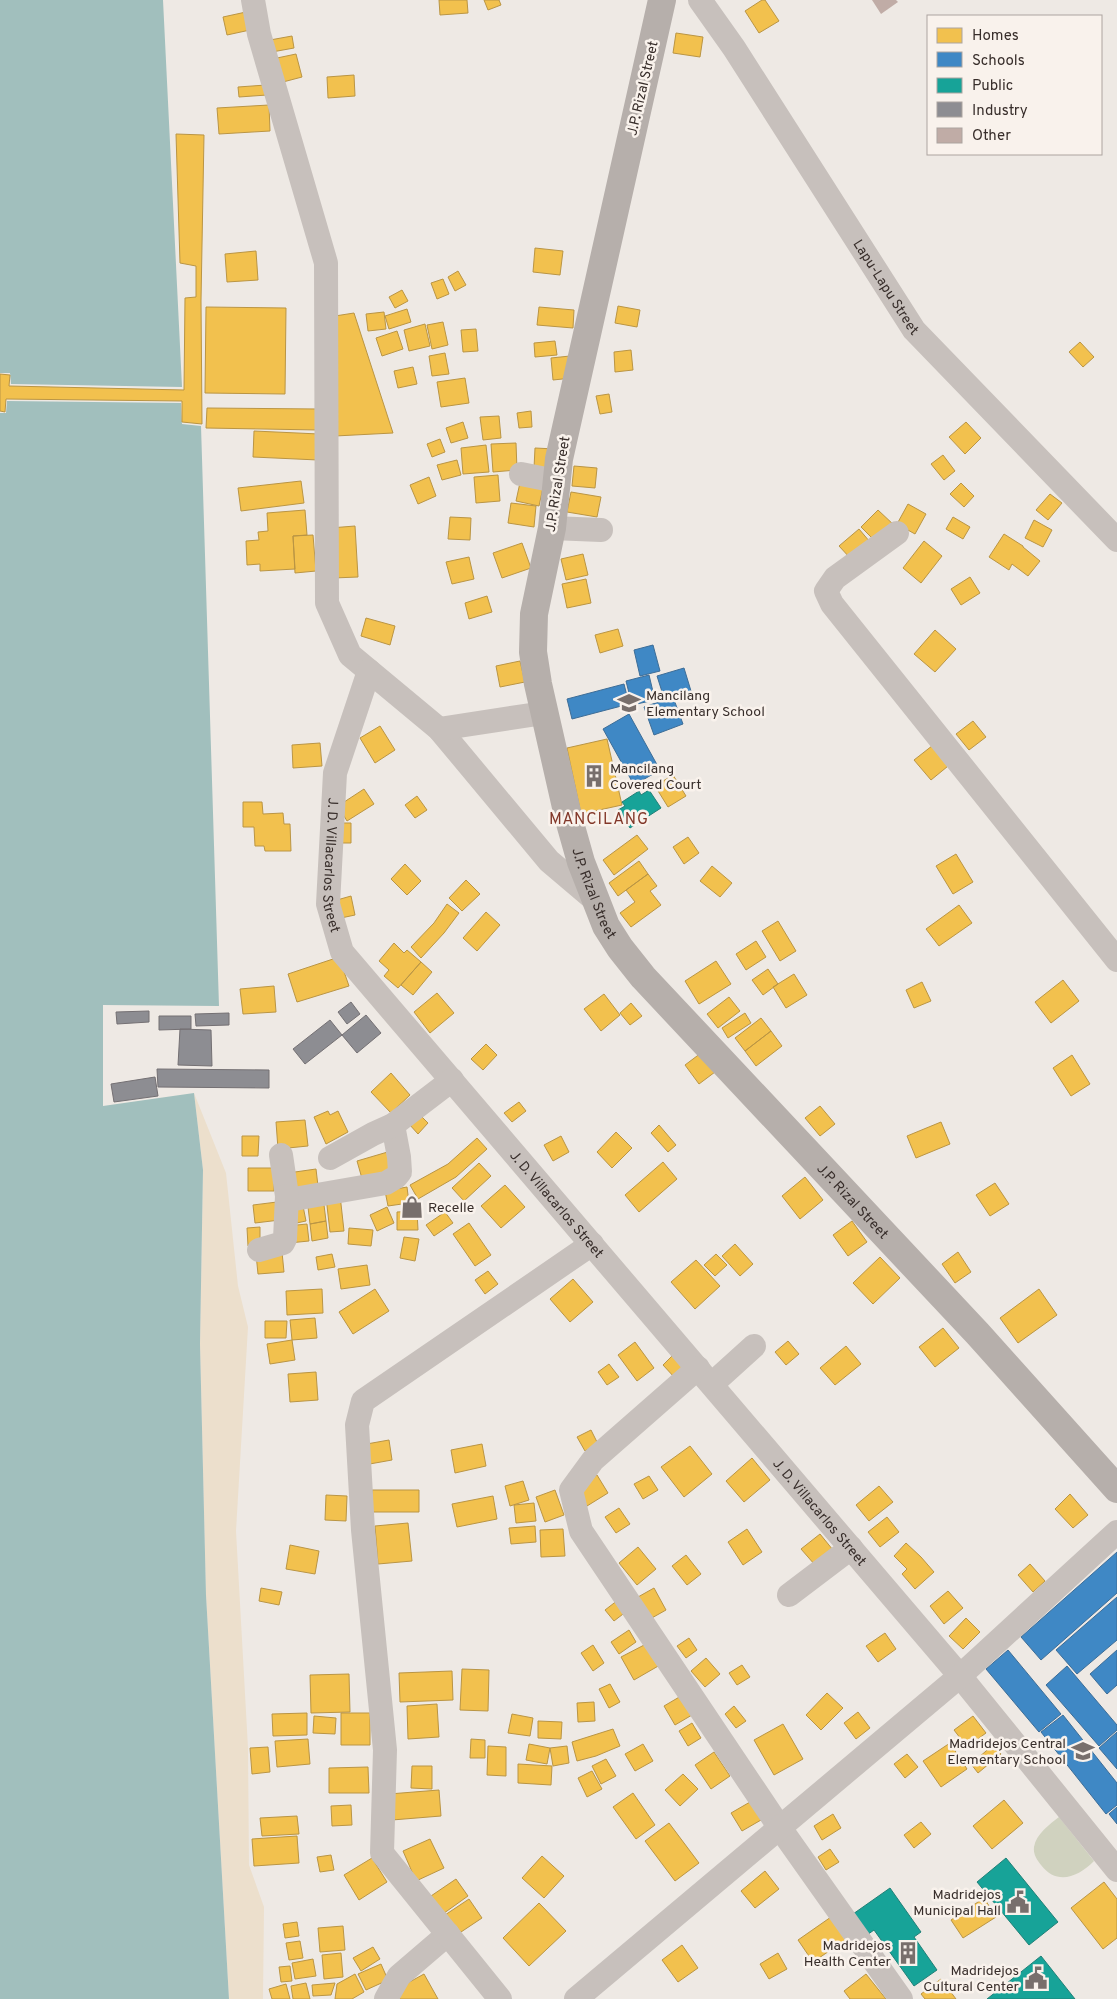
<svg xmlns="http://www.w3.org/2000/svg" width="1117" height="1999" viewBox="0 0 1117 1999" font-family="Overpass,sans-serif">
<style>
.green{fill:#d0d2bf}
.sand{fill:#ecdfcc}
.water{fill:#a1bfbd}
.homes{fill:#f2c14e;stroke:#ba9544}
.schools{fill:#3f88c5;stroke:#3d6d97}
.public{fill:#17a398;stroke:#218077}
.industry{fill:#8d8d92;stroke:#747073}
.building{fill:#c0aca6}
.lines{fill:none;stroke-linecap:round;stroke-linejoin:round}
.minor{stroke:#c7c0bc;stroke-width:24}
.major{stroke:#b6afab;stroke-width:28}
.labels{text-anchor:middle;stroke-width:5;stroke-linejoin:round;paint-order:stroke}
.street-label{font-size:14px;fill:#382e2b;stroke:#f9f2ec}
.poi-label{font-size:14px;fill:#382e2b;stroke:#f9f2ec;text-anchor:end}
.quarter-label{font-size:16px;letter-spacing:1px;fill:#823729;stroke:#f9f2ec}
</style>
<rect width="100%" height="100%" fill="#eee9e4"/>
<path class="green" d="M1059,1817l35,44c-16,16 -37,25 -53,4 -4,-5 -8,-11 -7,-18 2,-13 16,-23 25,-30z"/>
<path class="sand" d="M194,1093l32,80 12,113 10,41 -12,204 12,217 1,117 15,42 -1,92h-34l-23,-404 -6,-251 3,-174z"/>
<path class="water" d="M0,0h163l19,387 -171,-3 -1,-11h-10z
M7,401l174,2 1,21 19,2 18,580 -116,-1v101l91,-13 9,77 -3,174 6,251 23,404h-229v-1586h6z"/>
<path class="homes" d="M439,0h28l1,13 -28,2z
M484,0h15l2,5 -13,5z
M762,0h3l14,21 -20,12 -14,-22z
M246,12l4,18 -23,5 -4,-18z
M676,33l27,4 -3,20 -27,-4z
M292,36l2,12 -22,4 -2,-12z
M296,54l6,23 -19,5 -6,-24z
M354,75l1,21 -27,2 -1,-21z
M266,85l1,10 -28,2 -1,-10z
M269,105l1,26 -51,3 -2,-26z
M176,134l28,1 -3,166 1,123 -20,-2v-21l-176,-2 -1,13 -5,-1v-37l10,1 -1,11 175,4 1,-92 11,-1v-31l-16,-3z
M535,248l28,3 -3,24 -27,-3z
M256,251l2,29 -31,2 -2,-28z
M458,271l8,14 -11,6 -7,-14z
M443,279l6,15 -12,5 -6,-16z
M402,290l6,11 -13,7 -6,-11z
M618,306l22,4 -3,17 -22,-4z
M206,307l80,1 -1,86 -80,-1z
M539,307l35,3 -1,18 -36,-3z
M407,309l4,13 -22,7 -4,-13z
M384,312l2,17 -18,2 -2,-17z
M354,313l39,120 -58,3v-120z
M443,322l5,23 -16,4 -5,-24z
M425,324l5,22 -21,5 -5,-21z
M476,329l2,22 -15,1 -2,-22z
M397,331l6,18 -21,7 -6,-18z
M555,341l2,14 -22,2 -1,-14z
M1080,342l14,15 -11,10 -14,-15z
M631,350l2,20 -18,2 -1,-20z
M445,353l4,21 -17,2 -3,-20z
M570,356l2,22 -19,2 -2,-22z
M413,367l4,17 -19,4 -4,-17z
M465,378l4,25 -28,4 -4,-25z
M609,394l3,18 -12,2 -4,-18z
M207,408l111,1v21l-112,-2z
M531,411l1,16 -13,1 -2,-15z
M499,416l2,22 -18,2 -3,-23z
M463,422l5,16 -17,5 -5,-15z
M966,422l15,16 -16,16 -16,-17z
M254,431l65,3 -1,26 -65,-3z
M440,439l5,13 -13,5 -5,-13z
M516,443l1,27 -24,2 -2,-28z
M486,445l3,27 -26,2 -2,-26z
M535,448l20,1 -1,20 -20,-1z
M943,455l12,16 -11,9 -13,-16z
M457,460l4,15 -19,5 -5,-15z
M574,466l23,2 -2,20 -23,-2z
M498,475l2,26 -24,2 -2,-26z
M429,477l7,19 -18,8 -8,-19z
M521,478l23,5 -5,23 -23,-5z
M301,481l3,22 -63,8 -3,-23z
M961,483l13,13 -10,11 -14,-13z
M571,492l30,5 -4,20 -30,-5z
M1050,494l12,9 -14,17 -12,-10z
M511,503l25,3 -2,21 -26,-4z
M908,504l18,10 -11,20 -18,-10z
M305,510l2,25 -14,1 2,33 -35,2v-7l-13,1 -1,-24 13,-1 -1,-8 10,-1 -1,-18z
M878,510l17,16 -17,18 -17,-17z
M450,517l21,1 -1,22 -22,-1z
M953,517l17,10 -7,12 -17,-10z
M1034,520l18,10 -9,17 -18,-9z
M355,526l3,51 -25,1 -3,-50z
M859,529l11,13 -19,17 -12,-13z
M1004,534l19,12v1l17,14 -12,15 -16,-12 -3,6 -20,-13z
M313,535l3,36 -21,2 -2,-37z
M924,541l18,15 -21,27 -18,-15z
M522,543l9,25 -29,10 -9,-25z
M583,554l5,21 -22,5 -5,-21z
M469,557l5,22 -22,5 -6,-22z
M970,577l10,16 -19,12 -10,-16z
M586,579l5,24 -24,5 -5,-24z
M487,596l5,16 -23,7 -4,-16z
M366,618l29,8 -5,19 -29,-9z
M618,629l5,17 -23,7 -5,-18z
M935,630l21,19 -21,23 -21,-18z
M520,661l5,21 -25,5 -4,-21z
M973,721l13,16 -17,13 -13,-16z
M380,726l15,24 -20,13 -15,-25z
M607,739l15,66 -41,9 -14,-66z
M937,742l16,20 -22,18 -17,-20z
M320,743l2,23 -29,2 -1,-23z
M673,775l13,21 -18,11 -13,-21z
M364,789l10,15 -27,17 -9,-15z
M417,796l10,14 -12,8 -10,-13z
M243,802h19l1,12 20,-1 1,11h6l1,27h-26l-1,-5h-9l-1,-19h-11z
M336,823h15v20h-15z
M637,835l11,14 -34,26 -11,-15z
M688,837l11,16 -15,11 -11,-17z
M956,854l17,28 -20,12 -17,-28z
M639,861l9,13 -30,22 -9,-13z
M405,864l16,17 -14,14 -16,-16z
M712,866l20,17 -12,14 -20,-16z
M648,874l9,12 -7,5 11,14 -30,22 -11,-14 15,-11 -9,-12z
M466,880l14,14 -18,17 -13,-13z
M351,896l4,19 -14,3 -4,-18z
M447,904l12,9 -15,20 -23,25 -10,-11 23,-24z
M959,905l13,18 -33,23 -13,-17z
M486,912l14,13 -23,26 -14,-13z
M778,921l18,30 -16,10 -18,-30z
M756,941l10,16 -20,13 -10,-16z
M394,943l10,10 3,-3 14,12 -23,26 -14,-12 5,-6 -10,-9z
M339,957l10,29 -52,16 -9,-28z
M716,961l15,23 -32,20 -14,-23z
M421,962l11,10 -19,23 -12,-10z
M768,969l10,15 -15,11 -11,-15z
M794,974l13,21 -21,13 -13,-21z
M1063,980l16,21 -28,22 -16,-21z
M922,982l9,19 -17,7 -8,-18z
M274,986l2,26 -33,2 -3,-25z
M437,993l17,20 -24,20 -16,-21z
M604,994l16,21 -19,16 -17,-22z
M729,997l11,14 -22,17 -11,-14z
M631,1003l11,13 -12,9 -10,-12z
M745,1013l6,10 -23,15 -6,-10z
M761,1018l10,13 -26,20 -10,-13z
M771,1031l11,15 -26,20 -11,-15z
M486,1044l11,11 -14,15 -12,-11z
M705,1050l14,19 -20,15 -14,-19z
M1072,1055l18,29 -19,12 -18,-28z
M391,1073l19,22 -19,18 -20,-21z
M519,1102l7,9 -14,11 -8,-9z
M820,1106l15,18 -15,12 -15,-18z
M328,1111l2,4 8,-4 10,21 -22,12 -12,-27z
M419,1114l9,9 -10,11 -9,-10z
M305,1120l3,26 -30,3 -2,-27z
M941,1122l9,22 -34,14 -9,-22z
M659,1125l17,20 -8,7 -17,-19z
M616,1132l16,16 -20,20 -15,-16z
M242,1136h17l-1,20h-16z
M561,1136l8,16 -16,9 -9,-16z
M477,1138l10,11 -31,28 -38,22 -8,-14 38,-21z
M391,1151l6,21 -34,10 -6,-21z
M663,1162l14,17 -38,33 -14,-17z
M479,1163l12,13 -27,25 -12,-13z
M248,1168h26v23h-26z
M316,1169l2,17 -28,4 -2,-17z
M805,1177l18,23 -23,19 -18,-23z
M995,1183l14,21 -19,12 -14,-21z
M505,1185l20,22 -24,21 -20,-22z
M407,1187l2,16 -21,3 -3,-15z
M340,1195l4,36 -14,1 -4,-35z
M277,1202l3,18 -25,3 -2,-18z
M324,1205l2,16 -16,3 -2,-17z
M303,1206l3,15 -14,3 -3,-14z
M387,1207l7,16 -17,8 -7,-16z
M417,1211l1,19h-21v-18z
M445,1212l8,11 -19,13 -8,-11z
M326,1221l2,17 -16,3 -2,-17z
M852,1221l15,21 -19,14 -15,-21z
M469,1223l22,32 -16,11 -22,-32z
M307,1224l2,17 -20,2 -2,-17z
M260,1227v18l-12,1 -1,-18z
M349,1228l24,2 -2,16 -23,-2z
M404,1237l15,2 -4,22 -15,-3z
M735,1244l18,20 -13,12 -18,-20z
M282,1252l2,20 -26,2 -2,-20z
M958,1252l13,20 -16,11 -13,-19z
M332,1254l3,13 -17,3 -2,-13z
M716,1254l11,11 -12,11 -11,-11z
M880,1257l20,21 -27,26 -20,-21z
M696,1260l24,26 -25,23 -24,-27z
M367,1265l3,20 -29,4 -3,-20z
M488,1271l10,13 -13,10 -10,-14z
M573,1279l20,23 -23,20 -20,-23z
M322,1289l1,24 -36,2 -1,-24z
M375,1289l14,22 -36,23 -14,-22z
M1039,1289l18,26 -39,28 -18,-25z
M315,1318l2,20 -25,2 -2,-20z
M265,1321h22l-1,17h-21z
M943,1328l16,20 -24,19 -16,-20z
M292,1340l3,20 -25,4 -3,-20z
M788,1341l11,13 -13,11 -11,-13z
M635,1342l19,26 -17,13 -19,-26z
M846,1346l15,18 -26,21 -15,-17z
M675,1353l13,13 -13,12 -12,-13z
M609,1364l10,13 -12,8 -9,-13z
M316,1372l2,28 -28,2 -2,-28z
M591,1430l7,14 -13,7 -8,-14z
M389,1440l3,20 -28,5 -3,-20z
M482,1444l4,22 -31,7 -4,-23z
M690,1446l22,28 -28,23 -23,-30z
M752,1458l18,22 -26,22 -18,-21z
M597,1475l11,18 -21,13 -11,-18z
M649,1476l9,14 -15,9 -9,-15z
M523,1481l6,19 -19,6 -5,-20z
M879,1486l14,16 -24,19 -13,-16z
M372,1490h47v22h-47z
M555,1490l9,25 -19,7 -9,-25z
M1070,1494l18,21 -15,13 -18,-19z
M326,1495l21,1 -1,25 -21,-1z
M493,1496l4,23 -40,8 -5,-23z
M534,1503l2,18 -20,2 -2,-18z
M619,1508l11,16 -14,9 -11,-16z
M887,1517l12,15 -19,15 -12,-15z
M408,1523l4,38 -34,3 -3,-38z
M535,1526l1,16 -25,2 -2,-16z
M563,1529l2,27 -24,1 -1,-27z
M747,1529l15,23 -19,13 -15,-23z
M820,1534l13,16 -18,15 -14,-16z
M906,1543l15,14 13,15 -19,17 -13,-15 5,-5 -13,-13z
M290,1545l29,6 -4,23 -29,-5z
M638,1547l18,22 -19,16 -18,-22z
M686,1555l15,19 -14,11 -15,-19z
M1030,1564l15,17 -12,11 -15,-17z
M261,1588l21,4 -3,13 -20,-4z
M654,1588l12,22 -16,9 -12,-22z
M948,1591l15,17 -19,16 -14,-18z
M618,1600l9,11 -13,10 -9,-11z
M966,1618l14,14 -17,17 -14,-13z
M629,1630l7,12 -17,12 -8,-12z
M885,1633l11,16 -18,13 -12,-16z
M689,1638l8,12 -11,8 -9,-12z
M648,1643l12,22 -26,15 -13,-23z
M593,1645l11,18 -11,8 -12,-18z
M706,1658l14,16 -15,13 -14,-16z
M742,1665l8,12 -13,8 -8,-12z
M462,1669l27,1 -1,41 -28,-1z
M452,1671l1,29 -53,2 -1,-29z
M349,1674l1,38 -39,1 -1,-38z
M610,1684l10,18 -11,6 -10,-19z
M827,1693l16,15 -22,22 -15,-15z
M681,1696l11,19 -17,10 -11,-19z
M594,1702l1,19 -17,1 -1,-19z
M437,1704l2,33 -31,2 -1,-33z
M734,1706l12,15 -10,7 -11,-14z
M858,1712l12,16 -14,11 -12,-16z
M307,1713v22l-34,1 -1,-22z
M341,1713h29v32h-29z
M512,1714l21,4 -3,18 -22,-3z
M314,1716l22,2 -1,16 -22,-1z
M973,1716l13,17 -19,14 -13,-17z
M538,1721l24,1 -1,17 -23,-1z
M692,1723l9,15 -13,8 -9,-15z
M783,1724l20,35 -29,16 -20,-35z
M613,1729l7,17 -24,10 -19,5 -5,-19z
M308,1739l2,25 -33,3 -2,-26z
M471,1739l14,1v18h-15z
M950,1743l17,26 -26,18 -18,-26z
M529,1744l21,4 -3,16 -21,-4z
M643,1744l10,17 -18,10 -10,-17z
M993,1745l8,9 -23,19 -7,-9z
M488,1746l18,1v29l-19,-1z
M567,1746l2,17 -16,3 -3,-18z
M268,1747l2,25 -18,2 -2,-26z
M714,1752l16,24 -19,13 -16,-24z
M907,1754l11,13 -13,11 -11,-14z
M606,1759l10,17 -15,8 -9,-18z
M518,1764l34,2 -1,19 -33,-2z
M412,1766h20v23l-21,-1z
M368,1767l1,26h-40v-25z
M592,1771l10,18 -15,8 -9,-19z
M683,1774l15,15 -18,17 -15,-16z
M439,1790l2,26 -49,4 -3,-26z
M633,1793l22,32 -19,14 -23,-32z
M1004,1800l19,23 -31,26 -19,-23z
M750,1802l11,18 -19,11 -11,-18z
M351,1805l1,20 -20,1 -1,-20z
M833,1814l8,14 -19,12 -8,-14z
M297,1816l2,18 -37,2 -2,-18z
M921,1822l10,12 -17,14 -10,-13z
M669,1823l30,40 -24,18 -30,-40z
M297,1836l2,27 -45,3 -2,-27z
M430,1839l14,29 -28,13 -13,-30z
M830,1849l9,13 -13,8 -8,-13z
M331,1855l3,15 -14,2 -3,-15z
M542,1856l22,20 -20,22 -22,-20z
M372,1858l15,24 -28,18 -15,-25z
M765,1871l14,18 -24,19 -14,-17z
M456,1879l12,17 -28,20 -12,-18z
M1104,1882l13,17v39l-14,11 -32,-41z
M984,1898l12,19 -33,21 -12,-18z
M469,1899l13,19 -27,18 -13,-19z
M539,1903l27,28 -37,35 -26,-28z
M831,1917l16,22 -34,23 -15,-22z
M297,1922l2,14 -14,2 -2,-14z
M343,1926l2,24 -25,2 -2,-24z
M300,1941l3,17 -14,2 -3,-17z
M682,1945l16,23 -20,14 -16,-22z
M373,1947l7,12 -19,12 -8,-13z
M341,1953l2,24 -19,2 -2,-24z
M778,1953l9,16 -18,10 -9,-15z
M313,1959l3,17 -21,3 -3,-16z
M381,1964l7,16 -22,10 -8,-16z
M290,1966l2,15 -11,1 -2,-15z
M355,1974l9,18 -12,7h-17l2,-15z
M424,1974l14,25h-38l-5,-9z
M866,1974l20,25h-36l-6,-8z
M941,1979l15,20h-31l-4,-5z
M306,1983l4,16h-17l-2,-13z
M335,1983l-4,12 -18,1 -1,-11z
M286,1984l4,15h-18l-3,-10z"/>
<path class="schools" d="M653,645l7,26 -20,5 -6,-26z
M684,668l7,23 -27,7 -7,-22z
M649,675l6,25 -23,5 -6,-24z
M624,684l5,20 -57,15 -5,-20z
M673,697l10,27 -29,11 -10,-28z
M629,714l31,56 -26,15 -31,-56z
M1117,1552v41l-76,67 -20,-23z
M1117,1597v43l-40,34 -21,-24z
M1008,1650l53,64 -22,18 -53,-63z
M1117,1650v35l-10,9 -17,-20z
M1067,1666l50,59v5l-18,16 -53,-61z
M1063,1715l54,68v22l-11,9 -65,-82z
M1117,1732v37l-18,-21z
M1117,1807v17l-8,-10z"/>
<path class="public" d="M649,790l12,18 -31,20 -12,-18 7,-4 -3,-4 17,-11 2,4z
M1006,1858l52,64 -29,23 -52,-63z
M890,1888l31,44 -7,5 23,33 -23,16 -40,-56 -7,5 -14,-21z
M1041,1956l34,43h-88z"/>
<path class="industry" d="M351,1002l9,12 -13,10 -9,-12z
M149,1011v11l-32,2 -1,-12z
M229,1013v12l-33,1 -1,-12z
M366,1015l15,18 -24,20 -15,-18z
M159,1016h32v13l-32,1z
M330,1020l12,15 -37,29 -12,-15z
M180,1029l31,1 1,36 -34,-1z
M157,1069l112,1v18l-111,-1z
M155,1077l3,19 -44,6 -3,-18z"/>
<path class="building" d="M872,0h24l2,2 -17,12z"/>
<g class="lines">
<g class="minor">
<path d="M253,0l6,34 67,229 1,340 23,52 89,74 110,132 46,39"/>
<path id="s1" d="M700,0l34,48 180,282 203,210"/>
<path d="M521,474l35,7"/>
<path d="M552,528l49,2"/>
<path d="M897,533l-62,45 -9,13 6,13 285,356"/>
<path id="s2" d="M369,671l-34,102 -7,131 14,48 618,724 157,194"/>
<path d="M439,729l105,-16"/>
<path d="M281,1155l6,41 7,3 92,-16 10,-6 4,-5 -1,-15 -6,-32"/>
<path d="M330,1158l43,-24 20,-9 59,-45"/>
<path d="M259,1250l24,-7 2,-4 2,-43"/>
<path d="M698,1368l-105,92 -22,30 10,41 199,297 121,171"/>
<path d="M712,1384l42,-38"/>
<path d="M789,1595l62,-47"/>
<path d="M386,1999l13,-23 49,-42"/>
<path d="M500,1999l-118,-146 3,-103 -22,-220 -6,-105 6,-24 229,-157"/>
<path d="M576,1999l384,-323 157,-144"/>
</g>
<path class="major" id="s3" d="M662,0l-103,459 -7,69 -18,86 -1,38 5,32 30,132 13,46 25,64 14,22 23,29 335,357 139,155"/>
</g>
<defs>
<symbol id="school-bare" viewBox="-9 -9 18 18"><path d="M0-5L7-2L0 1L-7-2ZM-4 1L0 2.5L4 1V4Q0 6-4 4Z" fill="#786f6c" stroke="#f9f2ec" stroke-width="2.5" paint-order="stroke"/></symbol>
<symbol id="building-bare" viewBox="-9 -9 18 18"><path d="M-4-6H4V6H1V3H-1V6H-4ZM-2.5-4.3h1.7v1.8h-1.7ZM.8-4.3h1.7v1.8H.8ZM-2.5-1h1.7V.8h-1.7ZM.8-1h1.7V.8H.8Z" fill="#786f6c" stroke="#f9f2ec" stroke-width="2.5" paint-order="stroke"/></symbol>
<symbol id="shop-bare" viewBox="-9 -9 18 18"><path d="M-5-2.5h2.3a2.7 3.5 0 0 1 5.4 0H5L5.5 6h-11ZM-1.5-2.5h3a1.5 2.3 0 0 0-3 0Z" fill="#786f6c" stroke="#f9f2ec" stroke-width="2.5" paint-order="stroke"/></symbol>
<symbol id="civic-bare" viewBox="-9 -9 18 18"><path d="M-.6-6.5H3V-4.5H.6V-3L4-1V1h2V6H-6V1h2V-1L-.6-3ZM-1.2 2.5V6h2.4V2.5Z" fill="#786f6c" stroke="#f9f2ec" stroke-width="2.5" paint-order="stroke"/></symbol>
</defs>
<g fill-rule="evenodd">
<use href="#school-bare" x="613" y="687" width="32" height="32"/>
<use href="#building-bare" x="578" y="760" width="32" height="32"/>
<use href="#shop-bare" x="396" y="1191" width="32" height="32"/>
<use href="#school-bare" x="1067" y="1735" width="32" height="32"/>
<use href="#civic-bare" x="1002" y="1886" width="32" height="32"/>
<use href="#building-bare" x="892" y="1937" width="32" height="32"/>
<use href="#civic-bare" x="1020" y="1962" width="32" height="32"/>
</g>
<g class="labels">
<g class="street-label">
<text transform="translate(642 88) rotate(-77)" y="5">J.P. Rizal Street</text>
<text dy="5" stroke="none"><textPath href="#s1" startOffset="342">Lapu-Lapu Street</textPath></text>
<text transform="translate(557 484) rotate(-81)" y="5">J.P. Rizal Street</text>
<text dy="5" stroke="none"><textPath href="#s2" startOffset="200">J. D. Villacarlos Street</textPath></text>
<text dy="5" stroke="none"><textPath href="#s3" startOffset="915">J.P. Rizal Street</textPath></text>
<text dy="5" stroke="none"><textPath href="#s3" startOffset="1320">J.P. Rizal Street</textPath></text>
<text dy="5" stroke="none"><textPath href="#s2" startOffset="620">J. D. Villacarlos Street</textPath></text>
<text dy="5" stroke="none"><textPath href="#s2" startOffset="1025">J. D. Villacarlos Street</textPath></text>
</g>
<g class="poi-label">
<text x="646" y="700" text-anchor="start">Mancilang<tspan x="646" dy="16">Elementary School</tspan></text>
<text x="610" y="773" text-anchor="start">Mancilang<tspan x="610" dy="16">Covered Court</tspan></text>
<text x="428" y="1212" text-anchor="start">Recelle</text>
<text x="1066" y="1748">Madridejos Central<tspan x="1066" dy="16">Elementary School</tspan></text>
<text x="1001" y="1899">Madridejos<tspan x="1001" dy="16">Municipal Hall</tspan></text>
<text x="891" y="1950">Madridejos<tspan x="891" dy="16">Health Center</tspan></text>
<text x="1019" y="1975">Madridejos<tspan x="1019" dy="16">Cultural Center</tspan></text>
</g>
<g class="quarter-label">
<text x="599" y="824">MANCILANG</text>
</g>
</g>
<rect x="927" y="15" width="175" height="140" fill="#f9f2ec" stroke="#aca49f"/>
<rect x="937" y="28" width="25" height="15" fill="#f2c14e" stroke="#aca49f"/>
<text x="972" y="40" font-size="15" fill="#382e2b">Homes</text>
<rect x="937" y="52" width="25" height="15" fill="#3f88c5" stroke="#aca49f"/>
<text x="972" y="65" font-size="15" fill="#382e2b">Schools</text>
<rect x="937" y="78" width="25" height="15" fill="#17a398" stroke="#aca49f"/>
<text x="972" y="90" font-size="15" fill="#382e2b">Public</text>
<rect x="937" y="102" width="25" height="15" fill="#8d8d92" stroke="#aca49f"/>
<text x="972" y="115" font-size="15" fill="#382e2b">Industry</text>
<rect x="937" y="128" width="25" height="15" fill="#c0aca6" stroke="#aca49f"/>
<text x="972" y="140" font-size="15" fill="#382e2b">Other</text>
</svg>
